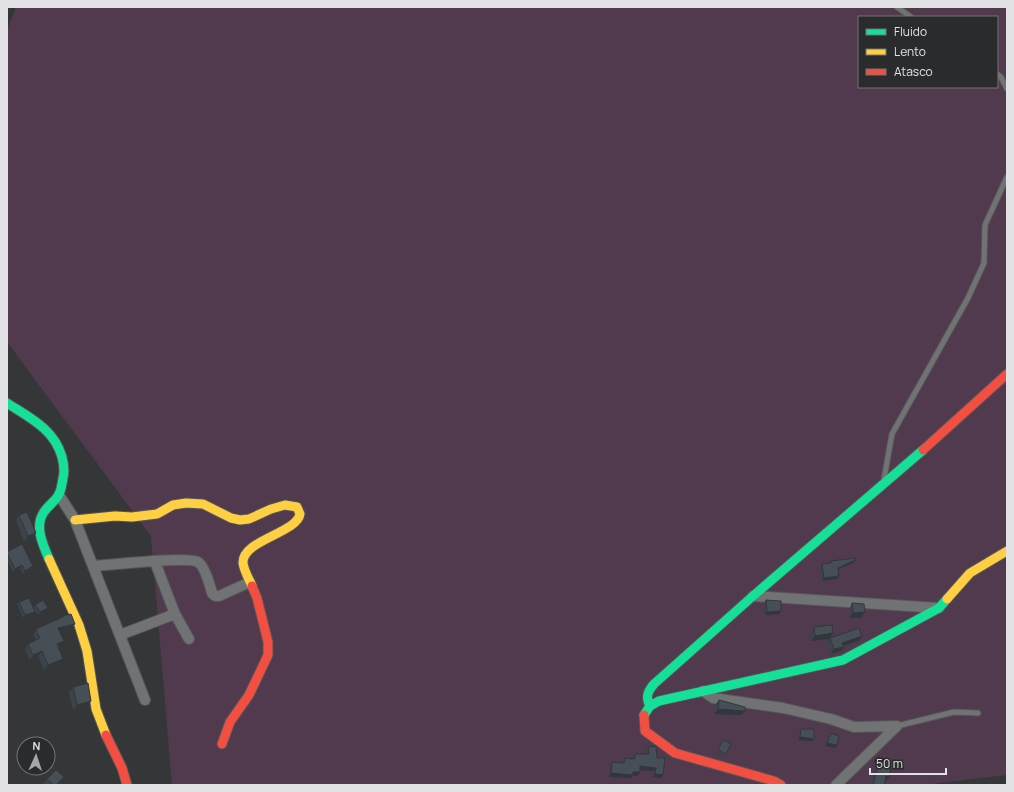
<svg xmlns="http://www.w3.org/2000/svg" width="1014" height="792" viewBox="0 0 1014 792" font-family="Manrope,sans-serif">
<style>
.green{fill:#513a4d;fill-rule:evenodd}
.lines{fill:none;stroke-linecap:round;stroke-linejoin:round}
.lane-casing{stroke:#555556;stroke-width:7}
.street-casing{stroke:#555556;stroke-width:12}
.fast-casing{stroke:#555556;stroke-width:11}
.slow-casing{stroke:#555556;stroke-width:11}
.jam-casing{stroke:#555556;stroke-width:11}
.lane{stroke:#717273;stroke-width:5}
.street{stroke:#717273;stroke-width:10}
.fast{stroke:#16e098;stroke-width:9}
.slow{stroke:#ffcf43;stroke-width:9}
.jam{stroke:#f24e42;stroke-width:9}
.wall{fill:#3c434a}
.shaded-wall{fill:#31373c}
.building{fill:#464e56;stroke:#31373c}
</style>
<rect width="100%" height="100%" fill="#353637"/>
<path class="green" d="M16,7h991v768l-84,10h-751l-21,-249 -144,-194v-312zM859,17h138v70h-138z"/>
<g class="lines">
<defs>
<path id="lane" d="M897,7l14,10
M997,74l4,3 6,12
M884,479l8,-45 76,-136 16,-35 1,-38 22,-48
M897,726l57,-14 24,1"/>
<path id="street" d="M59,495l16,25 70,180
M155,562l20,52 14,25
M93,566c17,-1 94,-10 105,-4 7,4 12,24 14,31l3,3h4l31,-14
M753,596l186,12
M120,635l55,-21
M703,691l10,7 70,10 48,11 23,8 43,-1 -61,59"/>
<path id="fast" d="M7,403c23,15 47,26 55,54 2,8 3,14 1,21 -1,6 -2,14 -5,18 -4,6 -10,10 -14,16 -10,14 -1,33 5,47
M650,706c-5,-9 -2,-15 4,-22l99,-88 170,-146
M644,715l6,-9 9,-5 184,-41 96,-52 8,-9"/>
<path id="slow" d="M75,520l40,-4 17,1 25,-3 16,-9 13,-2 17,1 28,14 9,2 9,-1 22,-10 14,-4 12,2 3,7c-3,19 -58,26 -57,49 1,8 6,16 9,23
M49,559l30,66 8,26 9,58 10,26
M947,599l23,-26 37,-22"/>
<path id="jam" d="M923,450l84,-76
M644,715l1,16 30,22 99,28 7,4
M106,735l16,33 5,17
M222,744l8,-22 19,-27 19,-40v-13l-11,-44 -5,-12"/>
</defs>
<use href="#lane" class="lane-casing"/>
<use href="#street" class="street-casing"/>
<use href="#fast" class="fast-casing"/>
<use href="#slow" class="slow-casing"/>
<use href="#jam" class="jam-casing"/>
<use href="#lane" class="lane"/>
<use href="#street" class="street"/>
<use href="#fast" class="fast"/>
<use href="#slow" class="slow"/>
<use href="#jam" class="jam"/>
</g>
<path class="wall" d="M19,515l13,24 -8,3 -8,-22z
M7,552l26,14 -1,3 -9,5 -3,-6 -7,4 -6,-12z
M855,560l-2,3 -15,7 -1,9 -15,2 -2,-14 2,-3 8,-1 1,-2z
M766,600l13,14 -14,1 -1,-12z
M19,602l14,13 -10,3 -6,-14z
M852,603l9,15h-12v-9z
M35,605l13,3 -2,3 -8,4 -5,-7z
M63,616l12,8 -4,5 -11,3 1,14 -3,1 1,17 -15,6 -6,-14 -8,4 -5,-11 3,-5 8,-4 -3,-5 3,-5 25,-12z
M814,627l16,11 32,-2 -3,5 -15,5v1l-3,4 -10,3 -5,-11 3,-4 -18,2 -1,-8z
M73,687l14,20 -14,3 -4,-17z
M719,700l22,15 -27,-1 1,-9z
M801,729l13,10 -2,2 -14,-1 1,-8z
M831,733l4,15 -10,-2 4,-10z
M723,740l3,14 -2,3 -8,-4z
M648,747l9,11 6,17 -2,3 -8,-1v-6l-13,-1v2l-3,4 -4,-1 -2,3 -22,-1 1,-11 2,-4 10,1 3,-5 8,1v-1l2,-4h11v-3z
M878,766l11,11 -4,5 -1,3h-13l3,-13z
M47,779l13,4 -2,2h-14l-1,-1z"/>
<path class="shaded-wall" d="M36,533l-4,6 -8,3 4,-6z
M855,560l-2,3 -17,7 2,-2z
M22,565l-2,3 -7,4 2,-3z
M33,566l-1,3 -9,5 2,-3z
M839,576l-2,3 -15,2 2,-3z
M48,608l-2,3 -8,4 2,-3z
M781,611l-2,3 -14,1 2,-3z
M35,612l-2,3 -10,3 2,-3z
M865,612l-4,6h-12l4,-5z
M75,624l-4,5 -17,4 4,-5z
M833,633l-4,6 -18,2 4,-5z
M862,636l-3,5 -20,6 3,-4z
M64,641l-3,5 -8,3 4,-5z
M844,647l-3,4 -10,3 3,-5z
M42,651l-4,5 -8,4 3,-5z
M63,659l-4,5 -15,6 4,-5z
M91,701l-4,6 -14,3 4,-5z
M718,709l27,2 -4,4 -27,-1z
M800,737l14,2 -2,2 -14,-1z
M827,743l10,2 -2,3 -10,-2z
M640,766l16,2 -3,3 -15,-1z
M633,772h7l-3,4 -4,-1 -2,3 -22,-1 2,-4z
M655,774l8,1 -2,3 -8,-1z
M886,776l3,1 -4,5z
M64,777l-6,8h-2z"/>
<path class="building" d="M27,512l9,21 -8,3 -9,-21z
M22,544l11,22 -8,5 -3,-6 -7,4 -8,-16v-1z
M855,558v2l-17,8 1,8 -15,2 -2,-14 9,-1v-2z
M29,598l6,14 -10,3 -6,-13z
M43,600l5,8 -8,4 -5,-7z
M766,600l15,1v10l-14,1z
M852,603l12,1 1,8 -12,1z
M71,614l4,10 -17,4 6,13 -7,3 6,15 -15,6 -6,-14 -9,4 -5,-11 12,-6 -4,-8 2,-2 25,-11v-1z
M832,625l1,8 -18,3 -1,-9z
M859,628l3,8 -20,7 2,4 -10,2 -4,-11z
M88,683l3,18 -14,4 -4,-18z
M719,700l26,7v4l-27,-2z
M801,729h13v10l-14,-2z
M831,733l8,3 -2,9 -10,-2z
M723,740l8,4 -5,10 -8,-4z
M656,746l1,12h8l-2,17 -8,-1 1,-6 -16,-2v6h-7v3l-22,-2 1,-11 12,1 1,-5 10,1v-5h14l-1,-7z
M878,766l13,3 -2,8 -3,-1 -2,9h-11z
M56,770l8,7 -8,8h-2l-7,-6z"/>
<rect width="1014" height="792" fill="none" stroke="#e2e2e4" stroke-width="16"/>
<rect x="858" y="16" width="140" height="72" fill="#2a2b2d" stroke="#747476"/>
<rect x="866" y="29" width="20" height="6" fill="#16e098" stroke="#747476"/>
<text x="894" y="36" font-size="12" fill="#e2e2e4">Fluido</text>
<rect x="866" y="49" width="20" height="6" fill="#ffcf43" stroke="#747476"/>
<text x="894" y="56" font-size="12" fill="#e2e2e4">Lento</text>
<rect x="866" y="69" width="20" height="6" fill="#f24e42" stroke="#747476"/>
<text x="894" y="76" font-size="12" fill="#e2e2e4">Atasco</text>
<g transform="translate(36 756) rotate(3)"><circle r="19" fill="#2a2b2d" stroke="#747476"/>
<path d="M0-3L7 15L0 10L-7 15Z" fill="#a5a6a7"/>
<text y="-6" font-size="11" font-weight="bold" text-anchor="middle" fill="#e2e2e4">N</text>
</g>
<path d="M870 768v6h76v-6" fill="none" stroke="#e2e2e4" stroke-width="2"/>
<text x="876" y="768" font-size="12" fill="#e2e2e4" stroke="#2a2b2d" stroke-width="3" paint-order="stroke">50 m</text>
</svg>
